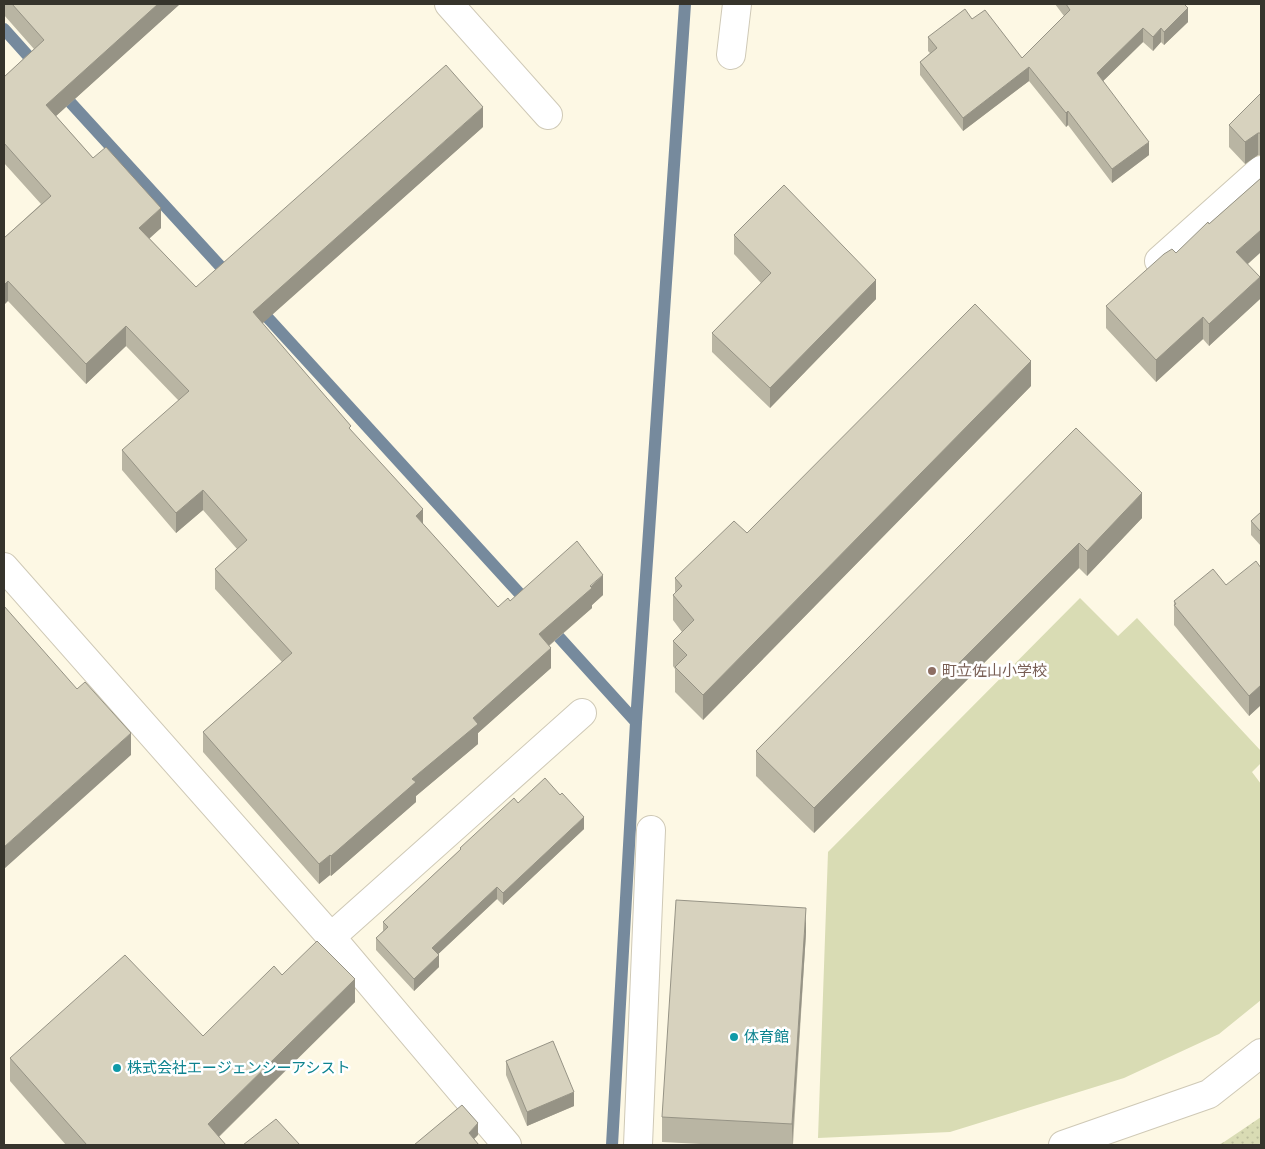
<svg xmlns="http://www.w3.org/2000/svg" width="1265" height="1149" viewBox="0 0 1265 1149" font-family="'Work Sans','Noto Sans JP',sans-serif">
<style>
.green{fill:#d9dcb4}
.park{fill:url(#park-dots)}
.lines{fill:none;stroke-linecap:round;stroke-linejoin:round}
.stream{stroke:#768a9d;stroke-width:12}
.minor-casing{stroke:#cfc9b6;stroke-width:30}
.minor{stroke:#fff;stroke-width:28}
.wall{fill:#b9b5a3}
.shaded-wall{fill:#969385}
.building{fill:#d7d2be;stroke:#969385}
.education-dot{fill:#8d6e63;stroke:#fff;stroke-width:2}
.culture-dot{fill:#0f9aa8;stroke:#fff;stroke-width:2}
.labels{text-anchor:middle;stroke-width:5;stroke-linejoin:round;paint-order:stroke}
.education-label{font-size:15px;fill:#785e54;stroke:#fff;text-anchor:start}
.culture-label{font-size:15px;fill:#0d838f;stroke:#fff;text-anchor:start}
</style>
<defs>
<pattern id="park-dots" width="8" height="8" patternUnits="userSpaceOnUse" patternTransform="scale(1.25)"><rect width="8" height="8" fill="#d9dcb4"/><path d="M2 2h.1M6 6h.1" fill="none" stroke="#bbbd9b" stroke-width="1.8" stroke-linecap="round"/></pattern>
</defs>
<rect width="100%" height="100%" fill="#fdf8e4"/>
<path class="green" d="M1080,598l38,38 19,-18 124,133v12l-9,9 9,12v216l-42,34 -95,44 -174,54 -132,6 10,-286z"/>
<path class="park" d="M1261,1117v28h-43l6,-3z"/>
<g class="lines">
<path class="stream" d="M4,29l35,39
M59,90l172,188
M257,306l273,299
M548,625l88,97
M612,1145l24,-423 49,-718"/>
<defs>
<path id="minor" d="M449,4l99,111
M731,55l6,-51
M1159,261l102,-91
M4,567l327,370 176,208
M331,937l251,-224
M638,1145l13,-315
M1063,1145l146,-51 52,-41"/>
</defs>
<use href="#minor" class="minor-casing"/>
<use href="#minor" class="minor"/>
</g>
<path class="wall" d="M4,4h176l-124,112 37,42 68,70 -12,10 47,49 287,-160 -221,196 89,108 72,93 75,83 12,-6 93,-6 -11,10v3l-43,38 2,22 -73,65v11l-62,52v6l-85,74 -1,-1 -11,9 -116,-132v-20l79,-70 -67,-73v-20l22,-20 -34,-39 -27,23 -54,-63v-20l57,-49 -53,-55 -40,38 -78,-83 -4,-63 37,-34 -37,-41v-86l30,-28 -30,-34z
M1055,4h129l4,18 -24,23 -3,-3 -8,9 -10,-9 -40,39 46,74 -37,28 -44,-58 -2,2 -37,-46 -66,50 -43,-56v-13l10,-9 -2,-2v-14l44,-18 50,39 42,-42z
M1261,93v62h-3l-13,9 -16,-17v-22z
M1261,178v74l-13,12 12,35 -51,47 -6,-7 -47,43 -50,-54v-22l70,-53z
M734,235l142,64 -106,109 -58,-56v-19l49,-50 -27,-29z
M1031,386l-328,334 -28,-28v-23l-2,-3v-25l9,-9 -9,-12v-25l2,-2v-15l72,-45z
M1076,428l66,90 -55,58 -8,-8 -265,265 -58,-57v-25z
M1261,512v34l-10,-11v-14z
M1261,568v137l-12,11 -75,-91v-24l52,-16z
M518,803l66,26 -81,76 -6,-6 -59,55 1,13 -25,24 -38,-41v-12l7,-7v-9l77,-72v-2z
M806,933l-13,212h-73l-58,-3v-25z
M282,975l73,27 -136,135 7,8h-160l-56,-64v-23l193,-22z
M506,1061l68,45 -47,20 -21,-51z"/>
<path class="shaded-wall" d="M158,4h22l-134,121v-20z
M1188,8v14l-24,23v-13z
M1143,28v14l-46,45v-14z
M1161,28v14l-8,9v-14z
M1029,67v14l-66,50v-13z
M483,107v20l-230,205v-20z
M1068,111v14l-2,2v-14z
M1258,133v22l-13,9v-22z
M1149,142v13l-37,28v-14z
M161,208v20l-22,20v-20z
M1261,230v22l-25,22v-22z
M1260,277v22l-51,47v-22z
M876,280v19l-106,109v-20z
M8,281v20l-4,4v-20z
M1203,317v22l-47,43v-22z
M126,326v20l-40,38v-20z
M1031,361v25l-328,334v-25z
M203,490v20l-27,23v-20z
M1142,493v25l-55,58v-25z
M423,509v20l-7,-13z
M1079,543v25l-265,265v-25z
M603,575v20l-11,10v3l-53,46v-20z
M551,648v20l-73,65v11l-62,52v6l-85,74v-20l81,-77 61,-61z
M1261,685v20l-12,11v-20z
M131,733v22l-127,114v-22z
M584,817v12l-81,76v-12z
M330,855v20l-11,9v-20z
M497,887v12l-65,61v-12z
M806,908v25l-14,212v-21z
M439,955v12l-25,24v-12z
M355,979v23l-145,143 -2,-21z
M574,1092v14l-47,20v-14z
M478,1123v12l-9,9v-11z"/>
<path class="building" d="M12,4h146l-112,101 47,53 13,-11 55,61 -22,20 57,59 250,-222 37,42 -230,205 98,114 -2,2 74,81 -7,7 82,91 10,-9 2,3 67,-60 26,34 -13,11 2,2 -53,46 12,14 -78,70 5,6 -66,55 4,3 -85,74 -1,-1 -11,9 -116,-132 89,-79 -77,-84 32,-29 -44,-50 -27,23 -54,-63 67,-59 -63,-65 -40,38 -78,-83 -4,4v-47l47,-42 -47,-53v-66l40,-37z
M1066,4h118l4,4 -24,24 -3,-4 -8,9 -10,-9 -46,45 52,69 -37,27 -44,-58 -2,2 -37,-46 -66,51 -43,-56 17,-14 -9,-11 37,-28 7,10 13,-9 37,48 48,-48z
M1261,93v40h-3l-13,9 -16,-17z
M1261,178v52l-25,22 24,25 -51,47 -6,-7 -47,43 -50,-54 58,-52 8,-5 4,4 32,-31 1,2z
M784,185l92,95 -106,108 -58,-55 59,-60 -37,-38z
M975,304l56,57 -328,334 -28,-28 12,-12 -14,-14 21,-21 -21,-25 9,-9 -7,-8 59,-57 13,12z
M1076,428l66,65 -55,58 -8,-8 -265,265 -58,-57z
M1261,512v20l-10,-11z
M1256,561l5,7v117l-12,11 -75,-91 2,-1 -2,-3 39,-32 13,16z
M4,606l73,83 8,-7 46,51 -127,114z
M545,778l15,17 2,-2 22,24 -81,76 -6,-6 -65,61 7,7 -25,24 -38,-41 12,-11 -5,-5 78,-73 -1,-1 54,-50 4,5z
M676,900l130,8 -14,216 -130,-7z
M317,941l38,38 -147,145 18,21h-139l-77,-87 115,-103 78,81 71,-70 8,9z
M553,1041l21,51 -47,20 -21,-51z
M462,1105l16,18 -9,10 10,12h-65z
M276,1119l24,26h-57z"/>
<circle class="education-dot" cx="932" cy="671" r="5"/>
<g class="culture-dot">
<circle cx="734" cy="1037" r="5"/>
<circle cx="117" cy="1068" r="5"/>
</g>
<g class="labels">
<g class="education-label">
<text x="942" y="676">町立佐山小学校</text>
</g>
<g class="culture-label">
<text x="744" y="1042">体育館</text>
<text x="127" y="1073">株式会社エージェンシーアシスト</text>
</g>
</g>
<rect width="1265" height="1149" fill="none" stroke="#36342c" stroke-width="10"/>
</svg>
